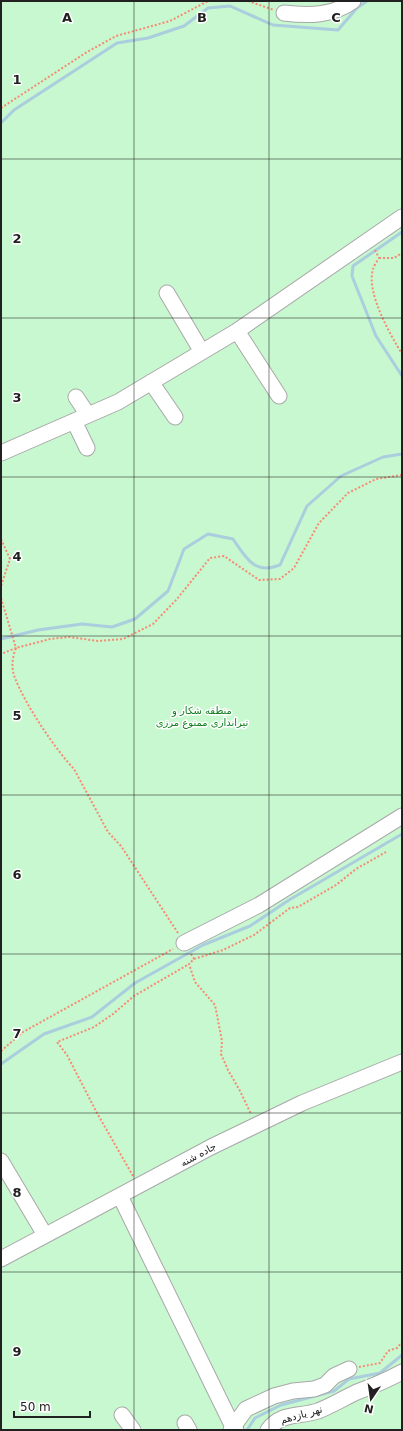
<svg xmlns="http://www.w3.org/2000/svg" width="403" height="1431" viewBox="0 0 403 1431" font-family="'DejaVu Sans',Vazirmatn,sans-serif">
<style>
.park{fill:#c8f8cf}
.lines{fill:none;stroke-linecap:round;stroke-linejoin:round}
.stream{stroke:#aacedd;stroke-width:3}
.minor-casing{stroke:#a8a8a8;stroke-width:17}
.path{stroke:#f68a74;stroke-width:2;stroke-dasharray:2 2;stroke-linecap:butt}
.minor{stroke:#fff;stroke-width:15}
.grid{fill:none;stroke:#212121;stroke-width:1;stroke-opacity:0.55}
.labels{text-anchor:middle;stroke-width:3;stroke-linejoin:round;paint-order:stroke}
.park-label{font-size:10px;fill:#107e20;stroke:#fff}
.street-label{font-size:10px;fill:#212121;stroke:#fff}
.grid-label{font-size:13px;text-anchor:middle;font-weight:bold;fill:#212121;stroke:#fff;stroke-width:3;stroke-linejoin:round;paint-order:stroke}
</style>
<rect width="100%" height="100%" fill="#f1efe8"/>
<path class="park" d="M1,1h401v1429h-401z"/>
<g class="lines">
<path class="stream" d="M1,123l13,-13 103,-67 31,-5 36,-12 24,-18 22,-2 43,19 65,5 19,-22 10,-7
M402,232l-49,34 -1,10 24,60 26,40
M1,639l37,-9 44,-6 30,3 23,-8 33,-28 16,-42 24,-15 25,5c13,19 21,36 47,26l27,-59 34,-30 42,-19 19,-3
M1,1064l43,-30 48,-17 43,-34 68,-38 47,-19 39,-26 113,-66
M247,1430l8,-12 26,-13 53,-14 15,-12 31,-6 22,-18"/>
<defs>
<path id="minor" d="M284,13c24,3 49,3 69,-12
M167,293l35,59
M237,331l42,65
M151,382l24,35
M76,397l12,18
M74,421l13,27
M1,453l117,-51 119,-71 165,-114
M184,943l75,-38 143,-89
M1,1161l44,74
M120,1196l113,231 -2,3
M1,1259l210,-112 91,-44 100,-41
M122,1415l11,15
M185,1423l4,7
M236,1430l-3,-3 13,-18 28,-13 19,-5 21,-2 11,-4 9,-9 15,-7
M268,1430c13,-18 31,-13 50,-19 13,-5 26,-13 39,-19 16,-6 30,-12 45,-20"/>
</defs>
<use href="#minor" class="minor-casing"/>
<path class="path" d="M248,1l26,9
M1,108l86,-56 29,-16 54,-15 38,-20
M375,250l4,8c-2,3 -5,8 -6,11 -7,24 17,65 29,85
M379,258h15l8,-5
M1,539l9,20 -9,27
M1,598l15,50 -15,6
M178,933l-57,-87 -13,-14 -34,-63c-19,-20 -49,-65 -59,-91 -4,-10 -3,-20 1,-30l34,-9 19,-2 29,4 25,-2 30,-15 24,-25 33,-41 14,-2 35,24 21,-1 14,-11 25,-45 29,-30 28,-14 26,-4
M191,954l3,5 -5,5 6,18 20,23 7,36 -1,13 7,16 12,21 11,23
M194,959l29,-9 31,-15 36,-27 8,-1 38,-22 20,-16 30,-17
M1,1051l22,-19 150,-83
M133,1176l-36,-63 -30,-58 -10,-13 37,-15 19,-13 21,-18 55,-32
M359,1367l21,-4 8,-12 9,-3 5,-6"/>
<use href="#minor" class="minor"/>
</g>
<path class="grid" d="M134,1v1429M269,1v1429M1,159h401M1,318h401M1,477h401M1,636h401M1,795h401M1,954h401M1,1113h401M1,1272h401"/>
<g class="labels">
<g class="park-label">
<text x="202" y="714">منطقه شکار و<tspan x="202" dy="12">تیراندازی ممنوع مرزی</tspan></text>
</g>
<g class="street-label">
<text transform="translate(198 1154) rotate(-28)" y="4">جاده شنه</text>
<text transform="translate(301 1414) rotate(-16)" y="4">نهر یازدهم</text>
</g>
</g>
<g class="grid-label">
<text x="67" y="22">A</text>
<text x="202" y="22">B</text>
<text x="336" y="22">C</text>
<text x="17" y="84">1</text>
<text x="17" y="243">2</text>
<text x="17" y="402">3</text>
<text x="17" y="561">4</text>
<text x="17" y="720">5</text>
<text x="17" y="879">6</text>
<text x="17" y="1038">7</text>
<text x="17" y="1197">8</text>
<text x="17" y="1356">9</text>
</g>
<rect width="403" height="1431" fill="none" stroke="#212121" stroke-width="4"/>
<g transform="translate(371 1399) rotate(193)" stroke="#ffffff" stroke-width="3" paint-order="stroke">
<path d="M0-3L7 15L0 10L-7 15Z" fill="#212121"/>
<text y="-6" font-size="11" font-weight="bold" text-anchor="middle" fill="#212121">N</text>
</g>
<path d="M14 1411v6h76v-6" fill="none" stroke="#212121" stroke-width="2"/>
<text x="20" y="1411" font-size="12" fill="#212121" stroke="#ffffff" stroke-width="3" paint-order="stroke">50 m</text>
</svg>
